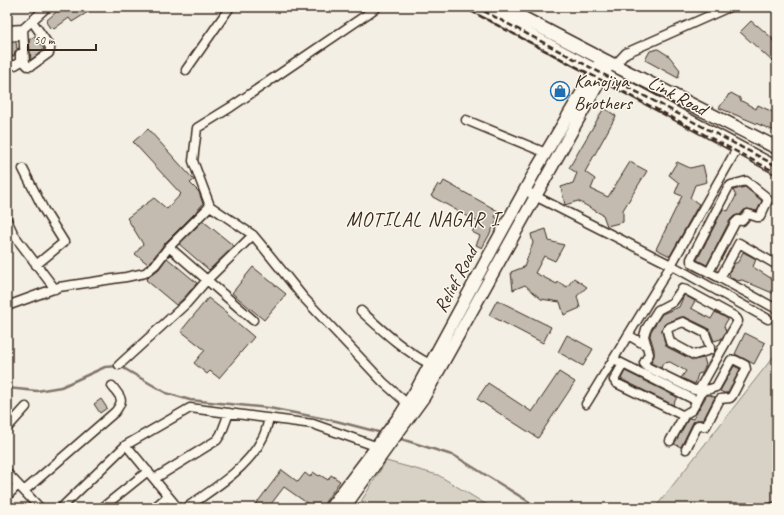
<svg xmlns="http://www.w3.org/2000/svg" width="784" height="515" viewBox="0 0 784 515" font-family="Caveat,sans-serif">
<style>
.green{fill:#d8d1c6;stroke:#8a7e72}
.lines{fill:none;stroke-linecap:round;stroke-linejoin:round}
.stream{stroke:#817468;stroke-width:2.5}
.building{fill:#c3bbb0;stroke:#3b2a1e}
.street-casing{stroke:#3b2a1e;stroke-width:11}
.secondary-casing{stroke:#3b2a1e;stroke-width:14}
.primary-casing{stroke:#3b2a1e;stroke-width:15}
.street{stroke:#fbf7ec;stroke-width:8}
.secondary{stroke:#fbf7ec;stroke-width:11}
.primary{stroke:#fbf7ec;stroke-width:12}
.rail{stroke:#3b2a1e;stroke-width:2.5;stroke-dasharray:6 3;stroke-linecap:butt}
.labels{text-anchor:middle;stroke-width:3;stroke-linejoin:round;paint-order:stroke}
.poi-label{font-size:19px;fill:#3b2a1e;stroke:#fbf7ec;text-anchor:start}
.street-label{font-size:19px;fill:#3b2a1e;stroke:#fbf7ec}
.neighbourhood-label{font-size:20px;letter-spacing:1px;fill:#3b2a1e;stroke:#fbf7ec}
</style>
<rect width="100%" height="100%" fill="#f3efe4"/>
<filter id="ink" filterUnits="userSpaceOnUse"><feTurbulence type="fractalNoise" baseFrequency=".025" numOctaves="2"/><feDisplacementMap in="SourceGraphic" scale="8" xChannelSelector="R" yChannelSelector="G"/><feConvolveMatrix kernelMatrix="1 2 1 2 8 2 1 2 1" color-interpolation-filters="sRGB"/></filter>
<g filter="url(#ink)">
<path class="green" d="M777,352v156h-122z
M386,461l52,14 54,33h-135z"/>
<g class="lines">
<path class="stream" d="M7,388l30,3 24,-4 44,-20 15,-1 46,27 24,7 79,8 67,13 46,12
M398,438l57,18 84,52"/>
</g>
<path class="building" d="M62,7h34l-24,15 -3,-4 -15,11 -2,-2 -2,1 -4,-6 1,-1v-1z
M751,21l6,5v-1l16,14 -1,1 5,5v11l-5,5 -32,-29z
M35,36l9,13 -13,11 -2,-20z
M7,42h9l1,7 2,-1v1l-4,2 -1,5 -7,1z
M658,49l11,7 11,14 -2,8 -33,-18 5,-9z
M731,93l9,5v2l16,9 2,-4 19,9v18l-58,-24 4,-6h1l5,-8v1z
M604,108l12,8 -31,56 10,7 -4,10 17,8 22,-35 17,9 -24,39v12l-16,4 -4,-11 -25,-14 -13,4 -4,-18 12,-4 4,-10 -8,-5z
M148,129l46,51 -4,3 9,9 4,12 -8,9 -30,30 -14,18 -3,3 -13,-10 8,-10 -16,-26 27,-20 13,11 14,-15 -48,-52z
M677,162l13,6 13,-3 4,17 -12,3 -5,13 9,6 -29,52 -14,-7 26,-53 -7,-3 4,-10 -10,-8z
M444,181l54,30 -3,6 3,2 -16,29 -6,-3 4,-9 -8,-4 6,-10 -47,-26 7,-12 3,2z
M745,187l17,14 -5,10 -10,-2 -3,1 -4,5h-3l-3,1 -4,4 -23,45 -10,-5 26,-51 5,2 8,-15 -3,-6z
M203,221l31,25 -25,24 -30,-26z
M546,229l3,12 15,4 -9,16 -11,-5 -9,17 22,11 1,-2 9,5 7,-9 13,9 -10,9 3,12 -16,7 -4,-13 -19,-3 -16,-14 -12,5 -2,-18 13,-5 9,-24 -2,-9z
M743,252l13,7 -3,8 24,15v13l-35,-15 -5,1 -7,-4 -1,-4 5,-9 4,-2z
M167,258l30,25 -14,16 -7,6 -30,-25 4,-4 9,-7z
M253,267l33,27 -22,26 -32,-27z
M684,295l11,6 -4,7 20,11 4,-7 13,7 -4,7 2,6 -5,7 -7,2 -4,-10 -2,-3 -23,-11h-4l-15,6 -3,3 -1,5 3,12 2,4 26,13 11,-2 2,7 -4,8 -4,1 -3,10 -14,-6 5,-7 -16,-9 -7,1 -2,5 -10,-5 3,-7v-7l-4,-13 1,-5 11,-17 17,-7z
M208,298l19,15v1l27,23 -35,41 -9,-7 -3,3 -13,-11 11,-13 -24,-19z
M497,300l54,27 -8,16 -54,-28z
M745,333l20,10 -11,21 -19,-10z
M567,335l26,14 -10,17 -25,-14z
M734,366l6,3 -12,24h-4l-4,-2z
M625,371l52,26 -4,8 -52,-26z
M559,372l16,10 -37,56 -61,-39 11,-16 44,29z
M707,395h3l5,2 -12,23h-6l-4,2 -12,25 -7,-3 15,-26 4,1z
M101,399l6,9 -7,5 -6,-9z
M282,470l16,12 7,-9 5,4 3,-5 6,4 1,-1 8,5 3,-5 9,6 -19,27h-7l-30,-21 -16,21h-15z"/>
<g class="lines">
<defs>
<path id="street" d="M23,29l2,34 3,3h3l18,-13 1,-3v-3l-18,-26
M7,30l16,-1 24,-22
M7,37l11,-1
M7,65h8l5,-3v-8
M614,66l12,-13 103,-46
M186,70l44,-63
M466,120l80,33
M23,169l21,41 20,32 -28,23
M525,190l10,6 136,69 97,54
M210,206l-17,-45 4,-33 34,-21 135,-92 11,-8
M7,220l7,15 41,54
M777,265l-38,-22 -19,35 53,29 4,1
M709,272l26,-49 3,-3 4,1 6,-7 9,3h3l7,-15 1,-2 -3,-4 -19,-15 -15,4 -3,3 -37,71v2l2,3 27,14
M682,289l4,1 48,26 3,3 1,2 -38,67 -3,2h-3l-47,-23 -3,-4 5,-9 -5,-18 2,-7 12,-19 15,-8z
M7,306l52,-19 67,-10 19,-4 10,-8 14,-18
M361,311c21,19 43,40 69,53
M253,320l-84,-73 41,-41 43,29 10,12 40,50 80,85 28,25
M683,322l22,11 5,14v3l-16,5 -24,-13 -3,-12 1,-2z
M628,335l19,11
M619,362l78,39
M623,364l-9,16 1,1 1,2 68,33
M119,365l68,-62 20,-23 46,-45
M586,404l85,-139 67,-118
M7,428l19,-21
M670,441l15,-27 7,-4 5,-9 4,-8 3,-3 6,-1 6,-2 15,-27h4l10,5 1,4 -14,27 -2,2 -10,1 -14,27c-2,2 -5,-2 -8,-1l-12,24
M126,445l52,63
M7,473l33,35
M154,479l63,-39 4,-6 8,-21
M24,491l91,-79c10,-13 6,-14 -3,-26
M7,496l11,-11
M61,508l65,-63 64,-37 123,16 68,24
M102,508l46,-37
M154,508l14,-12
M186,508c27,-19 61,-39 76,-69 4,-6 5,-14 7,-21
M771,508l6,-2"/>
<path id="secondary" d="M330,508l41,-54 30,-40 15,-24 78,-144 44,-80 38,-64 26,-43
M344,508l45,-63 35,-48 184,-331"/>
<path id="primary" d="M478,7l299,161
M502,7l100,52 175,89"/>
</defs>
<use href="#street" class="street-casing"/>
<use href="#secondary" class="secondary-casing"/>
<use href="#primary" class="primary-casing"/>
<use href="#street" class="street"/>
<use href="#secondary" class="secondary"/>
<use href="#primary" class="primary"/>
<path class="rail" d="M463,7l314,166
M476,7l301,159"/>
</g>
</g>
<defs>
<symbol id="shop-ring" viewBox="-11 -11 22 22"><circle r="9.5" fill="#fbf7ec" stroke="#1f6fb2" stroke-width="1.5"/><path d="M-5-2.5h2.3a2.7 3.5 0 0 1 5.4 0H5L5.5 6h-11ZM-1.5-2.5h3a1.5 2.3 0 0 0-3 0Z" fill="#1f6fb2"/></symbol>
</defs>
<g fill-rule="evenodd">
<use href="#shop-ring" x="549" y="80" width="22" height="22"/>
</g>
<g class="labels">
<g class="poi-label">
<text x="574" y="87">Kanojiya<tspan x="574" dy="22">Brothers</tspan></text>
</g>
<g class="street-label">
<text transform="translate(678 95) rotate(28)" y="7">Link Road</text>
<text transform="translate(455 279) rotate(-62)" y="7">Relief Road</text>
</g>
<g class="neighbourhood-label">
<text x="423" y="226">MOTILAL NAGAR I</text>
</g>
</g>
<rect width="784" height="515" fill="none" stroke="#fbf7ec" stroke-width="24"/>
<rect x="12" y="12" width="760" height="491" fill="none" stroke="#3b2a1e" stroke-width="1.5" filter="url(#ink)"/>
<path d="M28 44v6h68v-6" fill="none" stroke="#3b2a1e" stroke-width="2"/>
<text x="34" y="44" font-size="12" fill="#3b2a1e" stroke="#fbf7ec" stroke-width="3" paint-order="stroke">50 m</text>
</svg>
